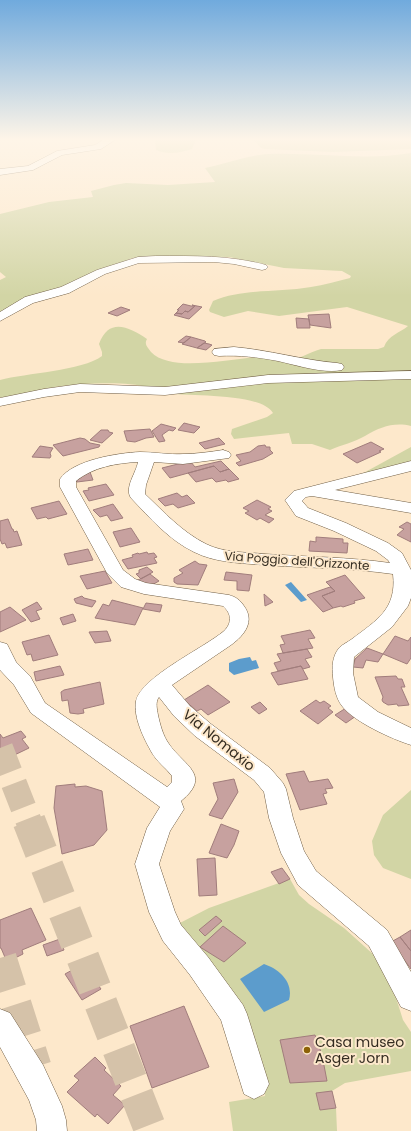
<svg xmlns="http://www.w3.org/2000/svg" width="411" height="1131" viewBox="0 0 411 1131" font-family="Poppins,sans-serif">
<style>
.green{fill:#d2d5a5}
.water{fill:#5c9ccc}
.building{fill:#c7a19f;stroke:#a17d7c}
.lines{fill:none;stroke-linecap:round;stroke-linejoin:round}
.highway-tunnel-far1{stroke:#d5c2a9;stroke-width:26;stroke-dasharray:26 12;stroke-linecap:butt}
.highway-tunnel{stroke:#d5c2a9;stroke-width:33;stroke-dasharray:33 16;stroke-linecap:butt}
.minor-casing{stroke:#715f46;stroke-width:1}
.minor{fill:#fff;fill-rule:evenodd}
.poi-dot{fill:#8d6207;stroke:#fde8cb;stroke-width:1.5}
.labels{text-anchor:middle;stroke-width:4;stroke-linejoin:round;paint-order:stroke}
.street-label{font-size:12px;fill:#342c21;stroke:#fde8cb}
.near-street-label{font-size:14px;fill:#342c21;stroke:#fde8cb}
.near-poi-label{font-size:14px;fill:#342c21;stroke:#fde8cb;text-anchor:start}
</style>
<rect width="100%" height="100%" fill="#fde8cb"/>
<path class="green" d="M160,138h37l-5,11c-11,4 -25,6 -36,1l-1,-9z
M252,138h159v11l-78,3 -68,-3 -4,-1z
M411,153v273c-17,-4 -31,1 -46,10 -10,6 -24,9 -35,14l-18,-6h-20l-3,-11 -55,6 -3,-5 1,-5 35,-12 6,-4c-13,-21 -84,-16 -108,-20 -5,-1 -10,-4 -14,-5 -21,-6 -46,-5 -67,-4 -13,1 -27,2 -39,5 -15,3 -30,9 -45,8v-17c26,-7 82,-9 102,-24v-4l-3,-8c10,-27 30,-17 48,-5 -3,5 0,8 4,13 21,22 83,5 111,5 8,0 16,6 24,5 10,-1 23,-10 35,-13h57l6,-2c4,-12 16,-14 24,-21l-61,-19 -68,9 -31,-5 -24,6 -14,-5 -1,-2 4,-9c30,-13 65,-8 98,-14 13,-2 26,-6 39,-9l1,-2 -9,-5 -58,-3 -55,-11 -74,-1 -23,2 -132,56v-34l6,-3 -6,-5v-58l49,-12 44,-5 -2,-6 23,-6 12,-2 42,2 47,-3 -10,-14c19,-4 44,-13 63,-14 47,-2 96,7 143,-1z
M411,447v15l-53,14z
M411,790v89l-28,-11 -9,-13 -2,-14 11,-26z
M290,879l9,16 10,9 35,24 30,27 18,30 11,35 8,12v39l-66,12 -13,8 4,17 1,23h-104l-4,-29 36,-6 -10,-48 -79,-123 33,-17z"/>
<path class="water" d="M291,582l16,18 -6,2 -16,-17z
M250,657l2,4 4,-1 3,8 -25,7 -5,-4v-8l10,-4z
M264,964c15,5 30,18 25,36l-25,12 -24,-33z"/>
<path class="building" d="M183,304l8,2h4l-7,6 -3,-1 -3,3 -6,-1 3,-3h-2z
M192,305l10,2 -13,12 -15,-4 2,-2 6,1 3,-3 3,1 7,-6z
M121,307l9,3 -13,6 -9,-3z
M329,314l2,14 -21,-3 -2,-10z
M296,318l13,1 1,9h-13z
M186,336l5,1 -7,6 -6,-1z
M191,337l14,4 1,1 -9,6 -15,-4z
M204,343l5,1 3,1 -6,5 -9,-2z
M184,423l16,4 -6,6 -16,-3z
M161,424l15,4 -3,3 -4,-1 -7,5 3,6 -6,1 -7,-11z
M150,429l4,8 -8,1 -11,4 -8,-1 -3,-10z
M101,430h7l1,2 4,1 -11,10 -12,-3z
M80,438l5,1 5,4 10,2 -1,2 -36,9 -10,-11z
M219,438l6,6 -20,5 -6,-6z
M371,442l13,7 -5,2 2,1 -24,11 -14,-9z
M265,445l1,2h4v3l3,3 -10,6 -24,7 -3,-3 5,-2 -5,-6 14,-3 8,-6z
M40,446l13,2 -3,5 1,3 -1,2 -18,-1z
M190,461l5,6 26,-6 8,8 -9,3 -6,-6 -44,12 -8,-10z
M214,466l6,6 9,-3 10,10 -11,3 -2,-2 -10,2 -4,-4 -16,4 -8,-9z
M90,472l3,8 -16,2 -1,-2 8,-5z
M106,484l8,11 -25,6 -6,-10 6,-1 -1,-2z
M177,493l5,4 5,-2 8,8 -17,5 -5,-4 -8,2 -7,-7z
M257,500l14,7 -3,2 4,2 -7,4 9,4 -5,4 -9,-5 -3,2 -12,-7 4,-2 -6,-3z
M59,501l8,13 -19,5 -2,-2 -9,2 -6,-11z
M113,504l10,14 -12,3 -4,-6 -7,2 -7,-7z
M8,519l4,10h1l1,3 3,-1 5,14 -15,3 -2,-5 -3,1 -2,-5v-18z
M407,522l4,2v18l-14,-7 7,-6 -5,-2z
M131,528l9,14 -20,5 -7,-15z
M316,537l27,2v4h5l-1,10 -38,-2 1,-10 6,1z
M88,549l5,11 -25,5 -4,-11z
M147,552l1,2 6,-1 3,4 -3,1 3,5 -29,6 -6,-9 11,-3 -1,-2 6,-2 1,1z
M195,561l4,3 8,1 -9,20 -21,-1 -3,-2v-4l9,-5 -4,-3z
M147,567l6,5 -12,7 -5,-5 3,-1v-3z
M105,571l7,12 -25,6 -7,-13z
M226,572l26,3 -3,16 -12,-1v-9l-13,-1z
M150,574l9,7 -9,5 -14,-5z
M345,575l20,23 -11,3 1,2 -12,4 -2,-1 -8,2 -11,-12 13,-5 -9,-9z
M330,587l5,4 -13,5 11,12 -10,4 -16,-17z
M264,594l9,8 -8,4z
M82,596l2,2 12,3 -4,6 -16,-4 -2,-4z
M112,600l31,8 -8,17 -40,-7 8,-14 6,2z
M37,602l5,7 -6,2 4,8 -9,3 -9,-12z
M146,603l16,2 -2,7 -17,-3z
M10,607l16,13 -26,12v-20z
M73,614l3,7 -13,4 -3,-7z
M310,630l5,8 -7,1 5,9 -30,5 -3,-8 5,-1 -4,-8z
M107,631l4,10 -16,2 -6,-11z
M49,635l9,20 -25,6 -2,-7 -4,1 -5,-13z
M395,636l13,5 3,-4v21l-4,6 -24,-10z
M367,648l16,6 -5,8 -12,-2 -3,8 -10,-1 2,-8z
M307,649l5,8 -7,2 5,8 -7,2 -2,-3 -23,5 -4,-8 7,-2 -4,-7z
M60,666l4,9 -28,6 -2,-9z
M301,666l7,13 -30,6 -7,-12z
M396,676l2,3h4l3,8h-4l8,18 -11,1 -1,-2 -9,1 -5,-3 -1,-2 1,-3 -8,-20z
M100,682l4,22 -21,5 1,4 -6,1 -8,-1 -2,-13 -6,1 -1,-9 3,-2z
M208,685l22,17 -22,13 -7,-6 -4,2 -13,-11z
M316,700l4,3 4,-2 7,5 -3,2 5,4 -15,12 -18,-13z
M260,702l7,7 -8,5 -8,-7z
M346,708l10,8 -10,7 -11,-8z
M21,731l5,6 -4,2 7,9 -27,13 -2,-3v-24l3,4z
M304,771l5,11 19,-3 5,9 -8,1 2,4 -4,1 4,10 -27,6 -14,-36z
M234,779l4,13 -16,27 -13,-4 9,-16 -5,-16z
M75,784v3l11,-1 16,5 5,39 -13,15 -32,9 -8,-46 2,-22z
M221,824l18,7 -5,14 -7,13 -18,-5z
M215,858l2,37 -18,1 -2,-37z
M282,868l8,11 -11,5 -8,-12z
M31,908l15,32 -24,10 1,4 -16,8 -6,-14h-1v-28z
M216,916l6,5 -17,15 -6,-6z
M223,926l23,17 -22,19 -24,-15z
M411,930v21l-11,-14z
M400,937l11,14v18l-20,-27z
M60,939l4,11 -17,6 -4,-11z
M83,964l18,25 -19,11 -17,-26z
M184,1006l25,61 -57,21 -22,-62z
M315,1035l7,20 5,26 -37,2 -10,-43z
M95,1057l11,11 -2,2 17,16 -8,9 12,10 -17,19 -11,-10 -2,3 -28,-25 12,-12 -5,-4z
M332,1091l4,17 -16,2 -4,-17z"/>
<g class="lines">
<path class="highway-tunnel-far1" d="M0,748l29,74"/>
<path class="highway-tunnel" d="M29,821l122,310
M0,958l35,109"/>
<defs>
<path id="minor" d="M106,138h12l-17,11 -39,6 -29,15 -33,5v-6l28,-3 29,-15 38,-6z
M156,256c38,0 73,-1 110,9l2,2 -2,2 -4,1 -28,-6 -20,-2 -75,1 -34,11 -36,19 -36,10 -33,18v-9l25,-15 36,-10 36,-17 41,-13z
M234,347c35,3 68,13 103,16l5,1 2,3 -2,3c-18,4 -46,-5 -64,-9 -20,-4 -39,-6 -59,-5l-5,-1 -2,-3 2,-3z
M411,371v8l-143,4 -103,12 -85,-3 -36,5 -44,9v-8l44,-9 36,-5 85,3 103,-12z
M223,450l6,2 2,3 -2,3 -46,6 -29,-2 -8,23 -1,9c19,18 37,38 61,50 18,9 39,8 59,10 42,3 84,3 125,9l-2,-3 -12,-9 -42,-20 -38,-15 -11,-16 9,-9 117,-30v10l-76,19 76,13v10l-99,-17 -6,1 -4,4 6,7 38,15 42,20 14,10 9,17v28l-3,8 -16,21 -38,30 -1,16 5,24 20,15 33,16v17c-19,-6 -57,-23 -69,-39 -6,-8 -8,-18 -9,-29 -1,-10 -1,-20 6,-29 4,-4 9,-6 13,-9 25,-19 45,-30 41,-65 -42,-6 -85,-6 -128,-9 -24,-2 -49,-2 -71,-13 -25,-12 -44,-34 -63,-54 -7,-10 5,-25 7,-36 -21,1 -45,5 -62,19v6l47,83 12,9 11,4 83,12c7,2 11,5 15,11 11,15 1,29 -13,39l-59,40 18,21 21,18 59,44 13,15 3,6 7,29 11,33 12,20 71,59 24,42v39l-10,-4 -32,-61 -71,-61 -17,-32 -12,-35 -5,-26 -10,-12 -59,-44 -21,-20 -15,-19c-4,5 -2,12 -1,18 2,9 5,21 11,29 14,21 44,31 12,57l3,8 -14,22 -11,33 16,48 6,13 27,32 35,48 4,9 22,70 -5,10 -10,5 -10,-5 -23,-74 -31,-45 -27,-34 -14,-29 -14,-48 12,-36 13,-21 -129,-94 -17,-28 -14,-15v-28l7,2 9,18 14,14 15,27 122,84 5,-5v-6c-6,-8 -15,-14 -20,-23 -8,-14 -19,-36 -16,-52 5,-24 68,-53 88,-70 8,-8 8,-17 -1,-25l-79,-12 -23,-7 -14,-14 -47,-86v-8c13,-19 58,-26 80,-27 14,0 29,3 43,2 13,0 27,-2 40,-4z
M0,1009l10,4 33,52 19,41 4,14 1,11h-30l-1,-11 -7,-20 -29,-53z"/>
</defs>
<use href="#minor" class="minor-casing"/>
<use href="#minor" class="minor"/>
</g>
<linearGradient id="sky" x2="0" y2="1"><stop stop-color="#70aadd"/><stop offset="0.47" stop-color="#fef5e8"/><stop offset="1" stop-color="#fef5e8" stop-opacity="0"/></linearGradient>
<rect width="411" height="296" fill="url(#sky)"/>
<circle class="poi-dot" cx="307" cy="1050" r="4"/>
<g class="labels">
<g class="street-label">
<text transform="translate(297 561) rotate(4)" y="4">Via Poggio dell'Orizzonte</text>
</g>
<g class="near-street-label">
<text transform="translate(219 740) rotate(39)" y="5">Via Nomaxio</text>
</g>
<g class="near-poi-label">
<text x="315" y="1047">Casa museo<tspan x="315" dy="16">Asger Jorn</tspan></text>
</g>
</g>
</svg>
